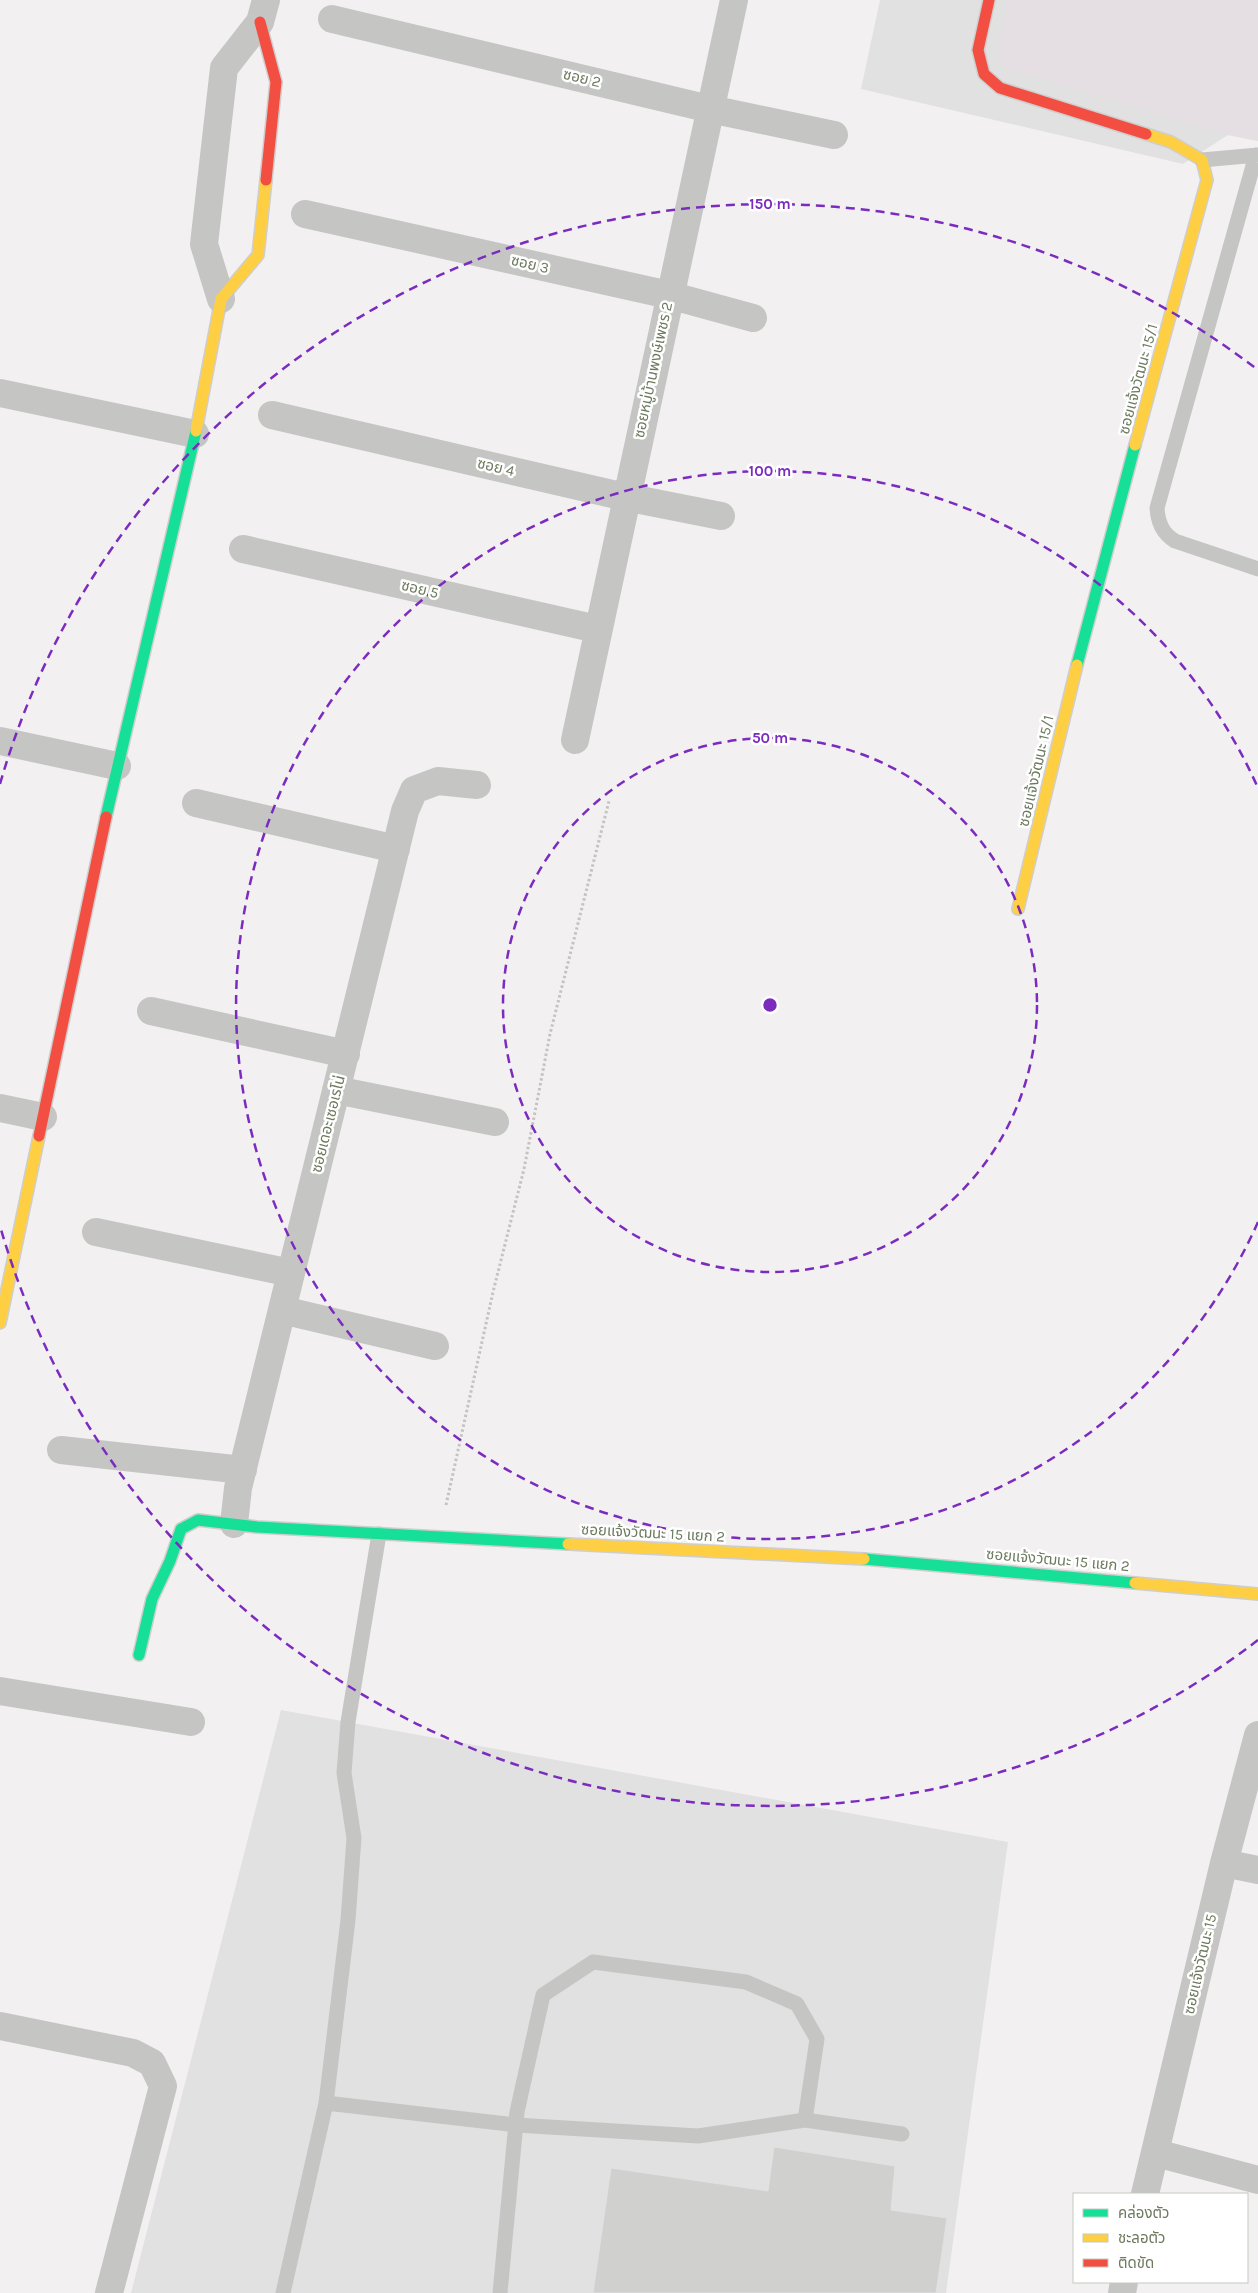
<svg xmlns="http://www.w3.org/2000/svg" width="1258" height="2293" viewBox="0 0 1258 2293" font-family="Karla,'Noto Sans Thai',sans-serif">
<style>
.built{fill:#e2e1e1}
.green{fill:#e5dee2}
.building{fill:#d0d0cf;stroke:#e2e0e2}
.lines{fill:none;stroke-linecap:round;stroke-linejoin:round}
.fast-casing{stroke:#cfcecd;stroke-width:14}
.slow-casing{stroke:#cfcecd;stroke-width:14}
.jam-casing{stroke:#cfcecd;stroke-width:14}
.path{stroke:#c3c3c2;stroke-width:3;stroke-dasharray:2.5 2.5;stroke-linecap:butt}
.lane{stroke:#c5c6c4;stroke-width:15}
.street{stroke:#c5c6c4;stroke-width:28}
.fast{stroke:#16e098;stroke-width:11}
.slow{stroke:#ffcf43;stroke-width:11}
.jam{stroke:#f24e42;stroke-width:11}
.ring{fill:none;stroke:#7b2cbf;stroke-width:2.5;stroke-dasharray:9 6}
.labels{text-anchor:middle;stroke-width:5;stroke-linejoin:round;paint-order:stroke}
.street-label{font-size:15px;fill:#6c7a5e;stroke:#fff}
.centre{fill:#7b2cbf;stroke:#fff;stroke-width:2.5}
.ring-label{font-size:15px;text-anchor:middle;font-weight:bold;fill:#7b2cbf;stroke:#fff;stroke-width:5;stroke-linejoin:round;paint-order:stroke}
</style>
<rect width="100%" height="100%" fill="#f3f0f2"/>
<path class="built" d="M880,0h378v141l-30,-6 -45,29 -322,-75z
M281,1710l727,132 -62,451h-815z"/>
<path class="green" d="M1010,0h248v141l-30,-6 -227,-69 -2,-25z"/>
<path class="building" d="M774,2147l121,19 -4,44 56,8 -11,75h-343l18,-125 157,23z"/>
<g class="lines">
<defs>
<path id="fast" d="M1077,665l58,-220
M106,817l90,-386
M864,1559l271,24
M139,1655l13,-56 18,-38 11,-32 17,-9 59,7 311,17"/>
<path id="slow" d="M196,431l25,-132 37,-44 8,-75
M1135,445l72,-265 -5,-20 -31,-18 -25,-8
M1018,909l59,-244
M0,1323l39,-187
M568,1544l296,15
M1135,1583l123,11"/>
<path id="jam" d="M989,0l-11,50 6,24 16,14 146,46
M260,22l16,60 -10,98
M39,1136l67,-319"/>
</defs>
<use href="#fast" class="fast-casing"/>
<use href="#slow" class="slow-casing"/>
<use href="#jam" class="jam-casing"/>
<path class="path" d="M446,1505l47,-213 31,-123 26,-135 59,-233"/>
<path class="lane" d="M1256,155l-99,353c1,14 5,25 18,33l83,28
M1202,160l56,-5
M326,2103l190,22 182,11 107,-16 97,14
M283,2293l43,-190 22,-183 6,-82 -10,-65 4,-51 31,-188
M500,2293l17,-181 26,-117 50,-33 153,20 51,22 20,35 -12,81"/>
<path class="street" d="M332,19l378,90 124,26
M305,214l364,81 84,23
M221,299l-17,-55 20,-176 36,-46 6,-22
M0,393l195,41
M272,415l353,82 96,19
M243,549l354,80
M575,740l159,-740
M0,741l117,25
M196,803l200,46
M151,1011l195,43
M336,1090l159,32
M0,1108l43,9
M96,1232l195,41
M282,1310l153,36
M61,1450l182,20
M234,1524l4,-36 167,-677 9,-21 24,-9 39,4
M0,1691l191,31
M1224,1863l34,7
M0,2026l133,27 19,10 11,23 -54,207
M1156,2153l102,27
M1145,2194l79,-331 34,-128
M1122,2293l2,-11"/>
<use href="#fast" class="fast"/>
<use href="#slow" class="slow"/>
<use href="#jam" class="jam"/>
</g>
<g class="ring">
<circle cx="770" cy="1005" r="267"/>
<path d="M1258 1222A534 534 0 1 1 1258 788"/>
<path d="M1258 1640A801 801 0 0 1 0 1226M0 784A801 801 0 0 1 1258 370"/>
</g>
<g class="labels">
<g class="street-label">
<text transform="translate(582 78) rotate(13)" y="5">ซอย 2</text>
<text transform="translate(530 264) rotate(13)" y="5">ซอย 3</text>
<text transform="translate(653 370) rotate(-78)" y="5">ซอยหมู่บ้านพงษ์เพชร 2</text>
<text transform="translate(1138 379) rotate(-75)" y="5">ซอยแจ้งวัฒนะ 15/1</text>
<text transform="translate(496 467) rotate(13)" y="5">ซอย 4</text>
<text transform="translate(420 589) rotate(13)" y="5">ซอย 5</text>
<text transform="translate(1036 771) rotate(-77)" y="5">ซอยแจ้งวัฒนะ 15/1</text>
<text transform="translate(328 1124) rotate(-76)" y="5">ซอยเดอะเซอเรโน่</text>
<text transform="translate(653 1533) rotate(3)" y="5">ซอยแจ้งวัฒนะ 15 แยก 2</text>
<text transform="translate(1058 1560) rotate(5)" y="5">ซอยแจ้งวัฒนะ 15 แยก 2</text>
<text transform="translate(1200 1964) rotate(-77)" y="5">ซอยแจ้งวัฒนะ 15</text>
</g>
</g>
<circle cx="770" cy="1005" r="8" class="centre"/>
<g class="ring-label">
<text x="770" y="209">150 m</text>
<text x="770" y="476">100 m</text>
<text x="770" y="743">50 m</text>
</g>
<rect x="1073" y="2193" width="175" height="90" fill="#ffffff" stroke="#c4cabf"/>
<rect x="1083" y="2209" width="25" height="8" fill="#16e098" stroke="#c4cabf"/>
<text x="1118" y="2218" font-size="15" fill="#6c7a5e">คล่องตัว</text>
<rect x="1083" y="2234" width="25" height="8" fill="#ffcf43" stroke="#c4cabf"/>
<text x="1118" y="2243" font-size="15" fill="#6c7a5e">ชะลอตัว</text>
<rect x="1083" y="2259" width="25" height="8" fill="#f24e42" stroke="#c4cabf"/>
<text x="1118" y="2268" font-size="15" fill="#6c7a5e">ติดขัด</text>
</svg>
